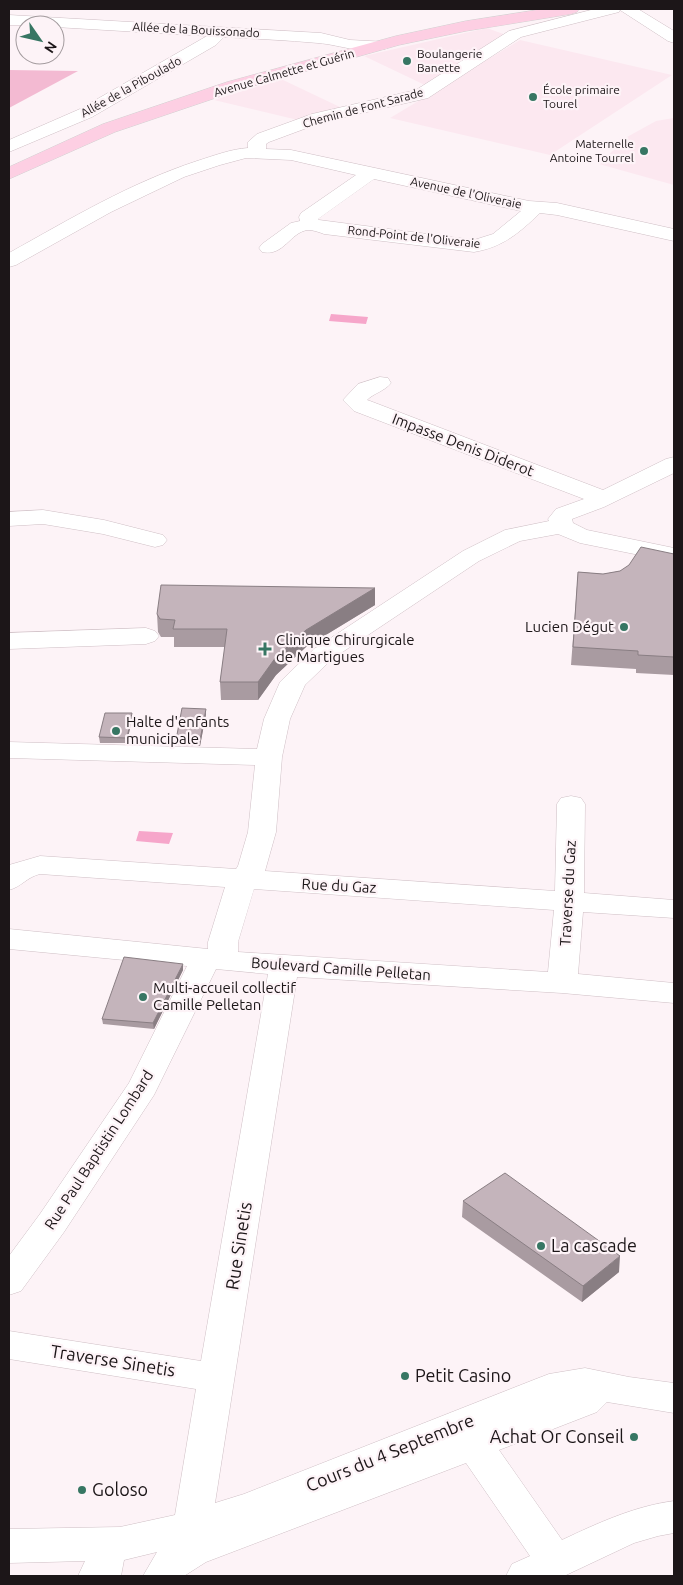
<svg xmlns="http://www.w3.org/2000/svg" width="683" height="1585" viewBox="0 0 683 1585" font-family="Ubuntu,sans-serif">
<style>
.built{fill:#fce8f0}
.green{fill:#f3bad2}
.water{fill:#f6a6ca}
.lines{fill:none;stroke-linecap:round;stroke-linejoin:round}
.minor-casing{stroke:#cfbfc5;stroke-width:1}
.major-casing{stroke:#d2d0d1;stroke-width:1}
.minor{fill:#fff;fill-rule:evenodd}
.major{fill:#fdcfe3;fill-rule:evenodd}
.wall{fill:#a99ba1}
.shaded-wall{fill:#897e83}
.building{fill:#c4b4bb;stroke:#897e83}
.poi-dot{fill:#377663;stroke:#fdf3f7;stroke-width:2}
.labels{text-anchor:middle;stroke-width:4.5;stroke-linejoin:round;paint-order:stroke}
.far-street-label{font-size:12px;fill:#1c1618;stroke:#fdf3f7}
.far-poi-label{font-size:12px;fill:#1c1618;stroke:#fdf3f7;text-anchor:start}
.street-label{font-size:15px;fill:#1c1618;stroke:#fdf3f7}
.poi-label{font-size:15px;fill:#1c1618;stroke:#fdf3f7;text-anchor:start}
.near-street-label{font-size:18px;fill:#1c1618;stroke:#fdf3f7}
.near-poi-label{font-size:18px;fill:#1c1618;stroke:#fdf3f7;text-anchor:start}
</style>
<rect width="100%" height="100%" fill="#fdf3f7"/>
<path class="built" d="M487,28l19,7 -79,51 -63,-30z
M520,40l152,35 -122,80 -160,-37z
M281,79l61,29 -40,13 -88,-21z
M674,118v67l-75,-21 28,-27 29,-16z"/>
<path class="green" d="M9,70l69,1 -69,37z"/>
<path class="water" d="M331,314l37,3 -2,7 -37,-3z
M139,831l34,2 -4,11 -33,-3z"/>
<g class="lines">
<defs>
<path id="minor" d="M595,9h43l36,22v12l-6,-2 -48,-31 -1,2 -98,25 -93,61 -105,24 -54,20 -3,2v5l25,1 238,51 28,2 117,26v12l-117,-26 -17,-2c-21,20 -37,34 -66,39l-150,-18c-5,-2 -11,-4 -16,-4 -18,2 -24,27 -46,22l-3,-4 3,-4 29,-21 9,-2 -1,-4 2,-4 55,-38 -65,-15 -45,-2 -26,7 -36,12 -73,35 -95,53 -7,2v-14c61,-34 121,-70 188,-92 16,-5 34,-12 51,-13v-6l9,-8 55,-20 104,-24 93,-59zM374,179l147,32 -28,23 -19,6 -155,-20 -1,-1z
M9,15l312,18 29,7 38,2 2,3 -2,3c-26,7 -46,-3 -70,-5 -31,-3 -63,-4 -94,-6l-8,8 -124,72 -83,35v-12l71,-31 127,-73 -152,-9v-2h-46z
M380,377l8,1 3,5c-6,8 -17,10 -24,17l3,1 233,89 63,-31 8,-2v16l-70,34 -32,12 1,4 14,7 87,18v14l-94,-19 -22,-9 -38,7 -41,20 -147,98 -27,26 -15,34 -8,38 -6,75 -11,39 290,20 2,-87 4,-6 10,-2 10,2 4,6 -1,89 90,7v18l-91,-6 -5,62 96,9v20l-112,-10 -265,-16 -82,526 29,-9 292,-115 13,-5 36,-6 44,9 45,6v30l-67,-11 -10,10 -98,38 63,90c36,-17 73,-34 112,-39v32l-16,3 -24,7 -70,33h-58l6,-12 18,-8 -64,-93 -260,99 -22,14h-41l14,-24 -33,8 -3,16h-43l7,-15 -76,2v-34l111,-2 55,-12 21,-126 -187,-30v-28l192,30 67,-387 -52,-5 -62,126 -90,137 -43,59 -12,4v-39l31,-42 89,-131 58,-117 -178,-17v-20l199,20v-7l17,-55 -185,-13c-13,3 -19,13 -31,16v-25l31,-9 196,13 2,-3 10,-34 7,-67 -246,-7v-16l248,7 7,-30 16,-37 34,-33 149,-98 42,-21 44,-9 -1,-2 8,-10 28,-10 -230,-88 -11,-11 15,-16zM254,889l300,21 -6,62 -310,-20v-10z
M43,510l61,10 59,15 4,5 -4,5 -8,2 -52,-13 -60,-10 -34,2v-14z
M146,628l9,3 4,5 -4,5 -9,3 -137,5v-16z"/>
<path id="major" d="M543,9h36l-2,3 -6,2 -105,17 -67,14 -160,45 -124,42 -106,47v-12l94,-43 124,-42 169,-46 70,-15z"/>
</defs>
<use href="#minor" class="minor-casing"/>
<use href="#major" class="major-casing"/>
<use href="#minor" class="minor"/>
<use href="#major" class="major"/>
</g>
<path class="wall" d="M674,554v121l-38,-2v-4l-65,-4 7,-93 25,2 17,-3z
M375,588v17l-69,42 -30,28 -18,25h-37l-1,-18 5,-35h-51v-10h-13l-3,-5 -1,-18z
M206,714l-6,32 -23,-1 -1,-5z
M132,718l-5,25h-27l-1,-6z
M183,964v6l-29,59 -51,-5 -1,-5z
M463,1201l156,71 -37,30 -120,-85z"/>
<path class="shaded-wall" d="M375,588v17l-69,42 -30,28 -18,25v-18l18,-25 30,-27z
M206,709v5l-6,32v-6z
M132,713v5l-5,25v-5z
M183,964v6l-29,59 -1,-6z
M620,1256l-1,16 -37,30 1,-16z"/>
<path class="building" d="M641,547l33,7v103l-36,-2v-4l-65,-4 5,-75 25,2 17,-3 9,-6z
M161,585l214,3 -69,42 -30,27 -18,25h-38l7,-53h-54l2,-9 -15,-1 -3,-5z
M182,708l24,1 -6,31h-24z
M105,713h27l-5,25 -28,-1z
M124,957l59,7 -30,59 -51,-4z
M505,1173l115,83 -37,30 -120,-85z"/>
<g class="poi-dot">
<circle cx="407" cy="61" r="5"/>
<circle cx="533" cy="97" r="5"/>
<circle cx="644" cy="151" r="5"/>
<circle cx="624" cy="627" r="5"/>
<path d="M262.5 641.5h5v5h5v5h-5v5h-5v-5h-5v-5h5z"/>
<circle cx="116" cy="731" r="5"/>
<circle cx="143" cy="997" r="5"/>
<circle cx="541" cy="1246" r="5"/>
<circle cx="405" cy="1376" r="5"/>
<circle cx="634" cy="1437" r="5"/>
<circle cx="82" cy="1490" r="5"/>
</g>
<g class="labels">
<g class="far-street-label">
<text transform="translate(196 30) rotate(3)" y="4">Allée de la Bouissonado</text>
<text transform="translate(284 73) rotate(-16)" y="4">Avenue Calmette et Guérin</text>
<text transform="translate(131 87) rotate(-29)" y="4">Allée de la Piboulado</text>
<text transform="translate(363 108) rotate(-15)" y="4">Chemin de Font Sarade</text>
<text transform="translate(466 193) rotate(12)" y="4">Avenue de l'Oliveraie</text>
<text transform="translate(414 237) rotate(6)" y="4">Rond-Point de l'Oliveraie</text>
</g>
<g class="far-poi-label">
<text x="417" y="58">Boulangerie<tspan x="417" dy="14">Banette</tspan></text>
<text x="543" y="94">École primaire<tspan x="543" dy="14">Tourel</tspan></text>
<text x="634" y="148" text-anchor="end">Maternelle<tspan x="634" dy="14">Antoine Tourrel</tspan></text>
</g>
<g class="street-label">
<text transform="translate(463 445) rotate(21)" y="5">Impasse Denis Diderot</text>
<text transform="translate(339 886) rotate(3)" y="5">Rue du Gaz</text>
<text transform="translate(568 893) rotate(-87)" y="5">Traverse du Gaz</text>
<text transform="translate(341 969) rotate(4)" y="5">Boulevard Camille Pelletan</text>
<text transform="translate(99 1150) rotate(-57)" y="5">Rue Paul Baptistin Lombard</text>
</g>
<g class="poi-label">
<text x="614" y="632" text-anchor="end">Lucien Dégut</text>
<text x="276" y="645">Clinique Chirurgicale<tspan x="276" dy="17">de Martigues</tspan></text>
<text x="126" y="727">Halte d'enfants<tspan x="126" dy="17">municipale</tspan></text>
<text x="153" y="993">Multi-accueil collectif<tspan x="153" dy="17">Camille Pelletan</tspan></text>
</g>
<g class="near-street-label">
<text transform="translate(239 1246) rotate(-81)" y="6">Rue Sinetis</text>
<text transform="translate(113 1361) rotate(9)" y="6">Traverse Sinetis</text>
<text transform="translate(390 1453) rotate(-22)" y="6">Cours du 4 Septembre</text>
</g>
<g class="near-poi-label">
<text x="551" y="1252">La cascade</text>
<text x="415" y="1382">Petit Casino</text>
<text x="624" y="1443" text-anchor="end">Achat Or Conseil</text>
<text x="92" y="1496">Goloso</text>
</g>
</g>
<rect width="683" height="1585" fill="none" stroke="#1c1618" stroke-width="20"/>
<g transform="translate(40 40) rotate(124)"><circle r="24" fill="#fdf3f7" stroke="#a39b9e"/>
<path d="M0-4L9 19L0 12L-9 19Z" fill="#377663"/>
<text y="-8" font-size="14" font-weight="bold" text-anchor="middle" fill="#1c1618">N</text>
</g>
</svg>
